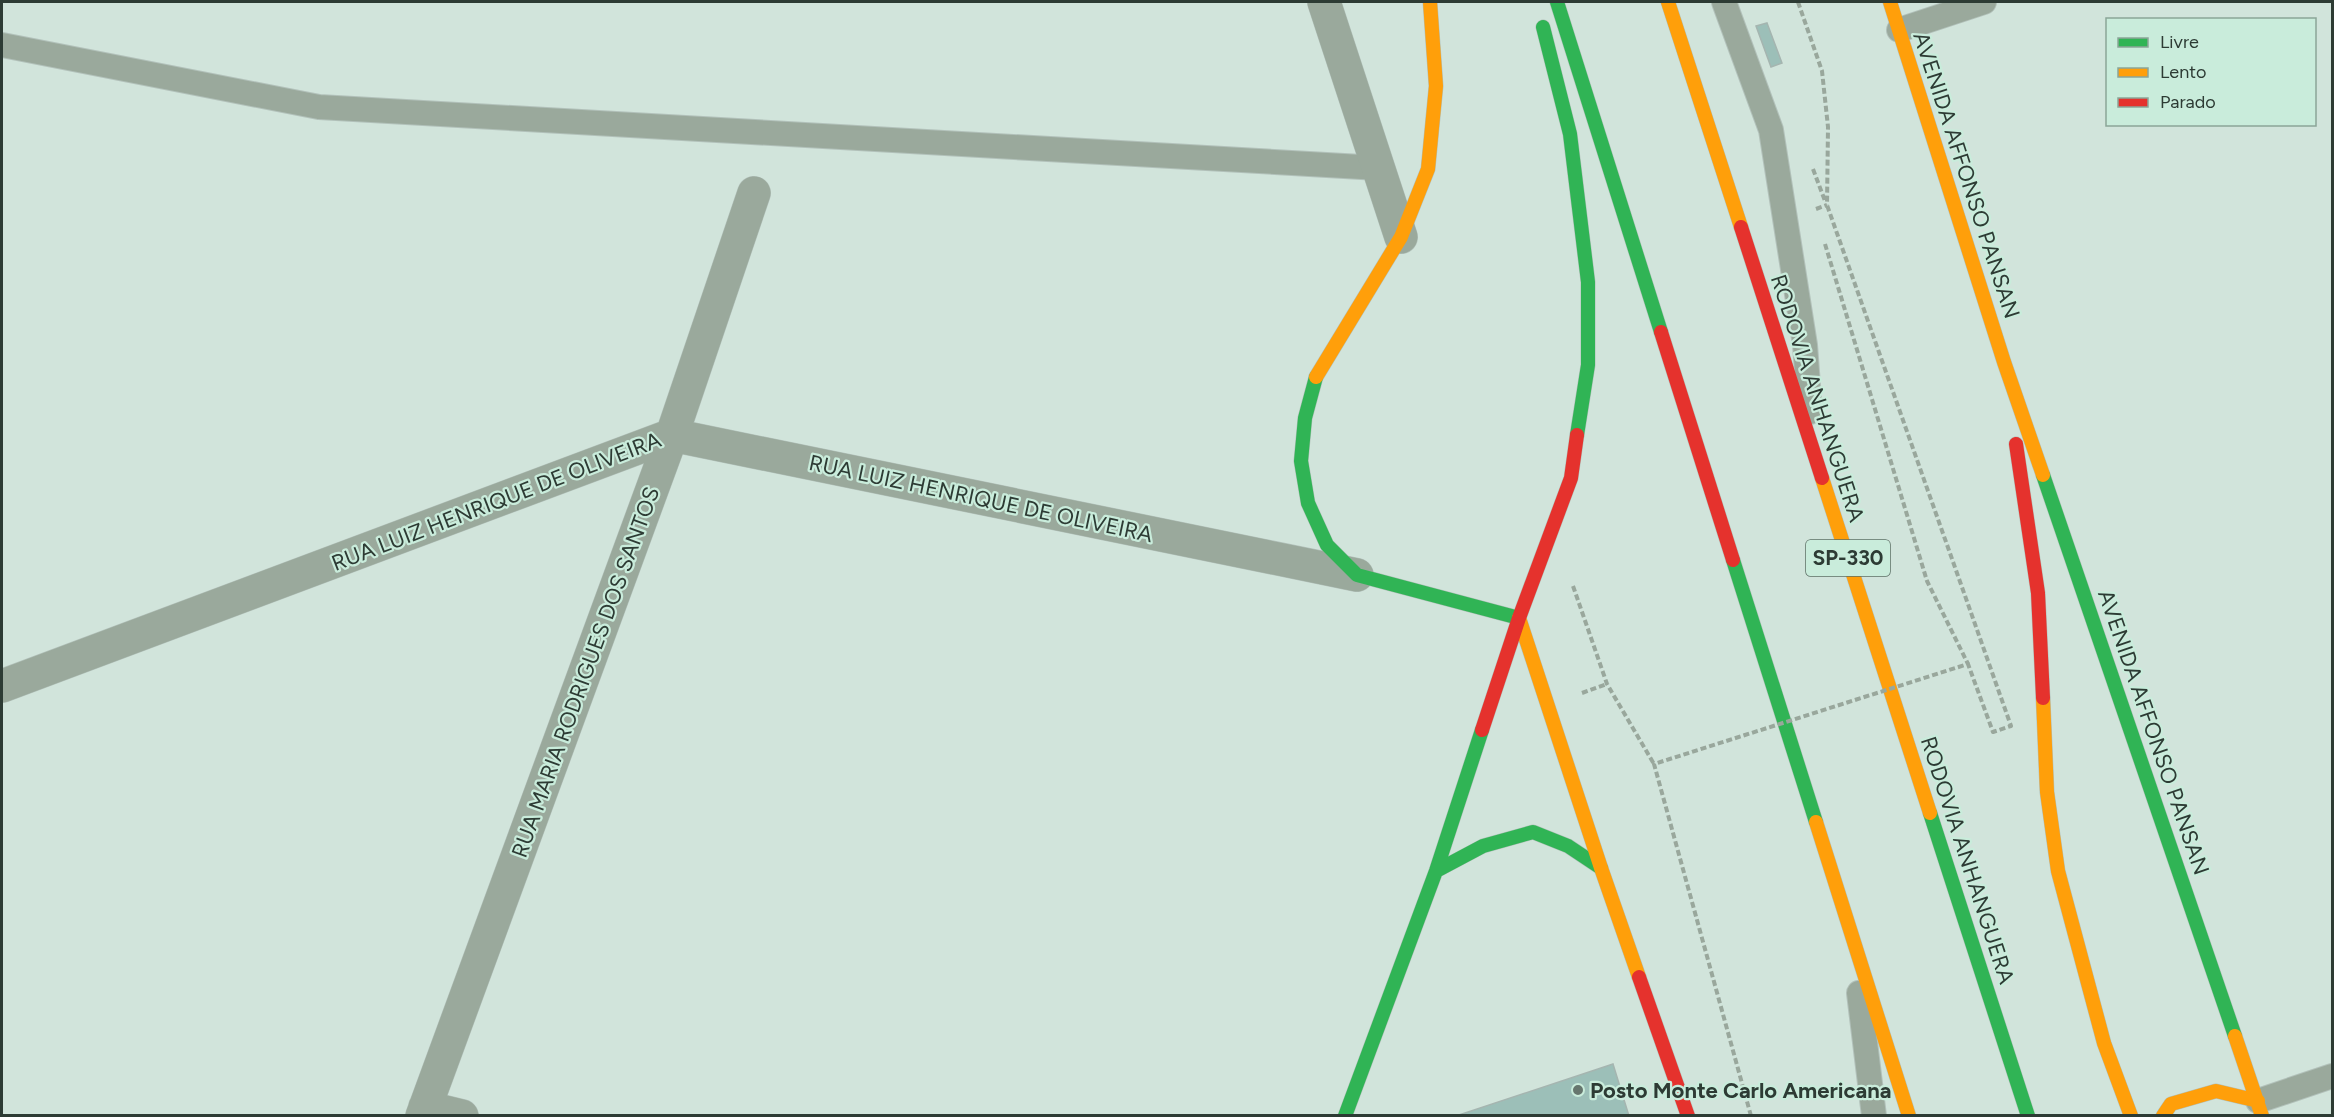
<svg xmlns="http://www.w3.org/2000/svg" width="2334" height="1117" viewBox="0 0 2334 1117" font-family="Figtree,sans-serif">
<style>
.building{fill:#9cbfb8;stroke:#a5b5b0;stroke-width:1.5}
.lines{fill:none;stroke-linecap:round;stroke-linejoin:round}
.lane-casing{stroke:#b2c1ba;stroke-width:26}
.street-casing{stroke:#b2c1ba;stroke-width:34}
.fast-casing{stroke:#b2c1ba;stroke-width:15}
.slow-casing{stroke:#b2c1ba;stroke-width:15}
.jam-casing{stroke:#b2c1ba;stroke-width:15}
.path{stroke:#99a79c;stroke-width:4;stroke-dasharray:6 3;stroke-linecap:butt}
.lane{stroke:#9aa99c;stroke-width:24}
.street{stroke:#9aa99c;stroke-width:33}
.fast{stroke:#30b455;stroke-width:14}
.slow{stroke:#ff9f0a;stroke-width:14}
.jam{stroke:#e5322d;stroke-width:14}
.path-bridge{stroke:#99a79c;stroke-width:4;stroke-dasharray:6 3;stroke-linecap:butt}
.poi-dot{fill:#66766e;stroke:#c9ecdb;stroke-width:2}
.labels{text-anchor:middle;stroke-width:4.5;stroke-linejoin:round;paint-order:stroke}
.shield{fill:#c9ecdb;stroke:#5c7066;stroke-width:1.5}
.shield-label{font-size:21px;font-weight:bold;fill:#2d3b34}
.street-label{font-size:22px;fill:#2d3b34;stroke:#c9ecdb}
.poi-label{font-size:22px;font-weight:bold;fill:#2d3b34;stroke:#c9ecdb;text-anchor:start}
</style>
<rect width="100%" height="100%" fill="#d1e4db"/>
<path class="building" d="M1767,23l15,40 -11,4 -15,-41z
M1613,1064l16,52h-173z"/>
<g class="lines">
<defs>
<path id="lane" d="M1724,2l47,128 34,215 5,67
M1899,30l85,-28
M2,45l317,62 1060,61
M1859,993l15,123
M2258,1101l74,-25"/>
<path id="street" d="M1324,2l77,235
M2,686l670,-251 685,140
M425,1107l37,9
M422,1116l250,-681 82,-242"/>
<path id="fast" d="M1557,2l104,330
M1543,27l27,107 18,148v83l-11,70
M1316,377l-11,41 -4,43 7,42 19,42 30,30 162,43
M2043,475l192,561
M1733,560l83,262
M1930,813l98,303
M1436,871l47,-25 50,-14 35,14 33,22
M1345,1116l91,-245 46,-141"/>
<path id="slow" d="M1668,2l73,225
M1890,2l114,360 39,113
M1316,377l85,-140 27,-68 8,-83 -6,-84
M1822,478l108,335
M1519,618l82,250 38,109
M2043,698l4,94 11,79 46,172 27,73
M1816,822l93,294
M2235,1036l27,80
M2163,1116l8,-12 45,-13 42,10"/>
<path id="jam" d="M1741,227l81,251
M1661,332l72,228
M2016,444l22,149 5,105
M1519,618l52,-140 6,-43
M1482,730l37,-112
M1639,977l49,139"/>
</defs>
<use href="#lane" class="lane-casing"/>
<use href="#street" class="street-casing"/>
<use href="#fast" class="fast-casing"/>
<use href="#slow" class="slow-casing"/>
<use href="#jam" class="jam-casing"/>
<path class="path" d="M1798,2l24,69 6,56 -1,78
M1813,169l12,32
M1816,209l11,-4
M1825,244l102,337 41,83
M1573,586l34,98 47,80
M1582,693l25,-9"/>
<use href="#lane" class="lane"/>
<use href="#street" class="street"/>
<use href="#fast" class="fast"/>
<use href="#slow" class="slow"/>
<use href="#jam" class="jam"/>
<path class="path-bridge" d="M1751,1116l-97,-352 314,-100 25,68 18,-6 -184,-521"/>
</g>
<circle class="poi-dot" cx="1578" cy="1090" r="6"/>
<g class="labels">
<rect class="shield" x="1806" y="540" width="84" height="36" rx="4.5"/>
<g class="shield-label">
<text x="1848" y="565">SP-330</text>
</g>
<g class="street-label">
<text transform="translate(1967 175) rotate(72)" y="8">AVENIDA AFFONSO PANSAN</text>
<text transform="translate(1818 398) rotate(72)" y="8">RODOVIA ANHANGUERA</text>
<text transform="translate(981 498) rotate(12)" y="8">RUA LUIZ HENRIQUE DE OLIVEIRA</text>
<text transform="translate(496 501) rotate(-21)" y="8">RUA LUIZ HENRIQUE DE OLIVEIRA</text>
<text transform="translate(585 672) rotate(-70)" y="8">RUA MARIA RODRIGUES DOS SANTOS</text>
<text transform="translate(2154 732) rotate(71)" y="8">AVENIDA AFFONSO PANSAN</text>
<text transform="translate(1968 860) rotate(72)" y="8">RODOVIA ANHANGUERA</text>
</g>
<g class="poi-label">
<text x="1590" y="1098">Posto Monte Carlo Americana</text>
</g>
</g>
<rect width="2334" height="1117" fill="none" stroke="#2d3b34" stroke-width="6"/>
<rect x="2106" y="18" width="210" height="108" fill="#c9ecdb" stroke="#8ba598" stroke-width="1.5"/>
<rect x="2118" y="38" width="30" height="9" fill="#30b455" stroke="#8ba598" stroke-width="1.5"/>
<text x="2160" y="48" font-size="18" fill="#2d3b34">Livre</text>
<rect x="2118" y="68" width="30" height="9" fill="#ff9f0a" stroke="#8ba598" stroke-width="1.5"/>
<text x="2160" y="78" font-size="18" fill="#2d3b34">Lento</text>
<rect x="2118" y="98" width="30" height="9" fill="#e5322d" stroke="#8ba598" stroke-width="1.5"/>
<text x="2160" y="108" font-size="18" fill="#2d3b34">Parado</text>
</svg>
